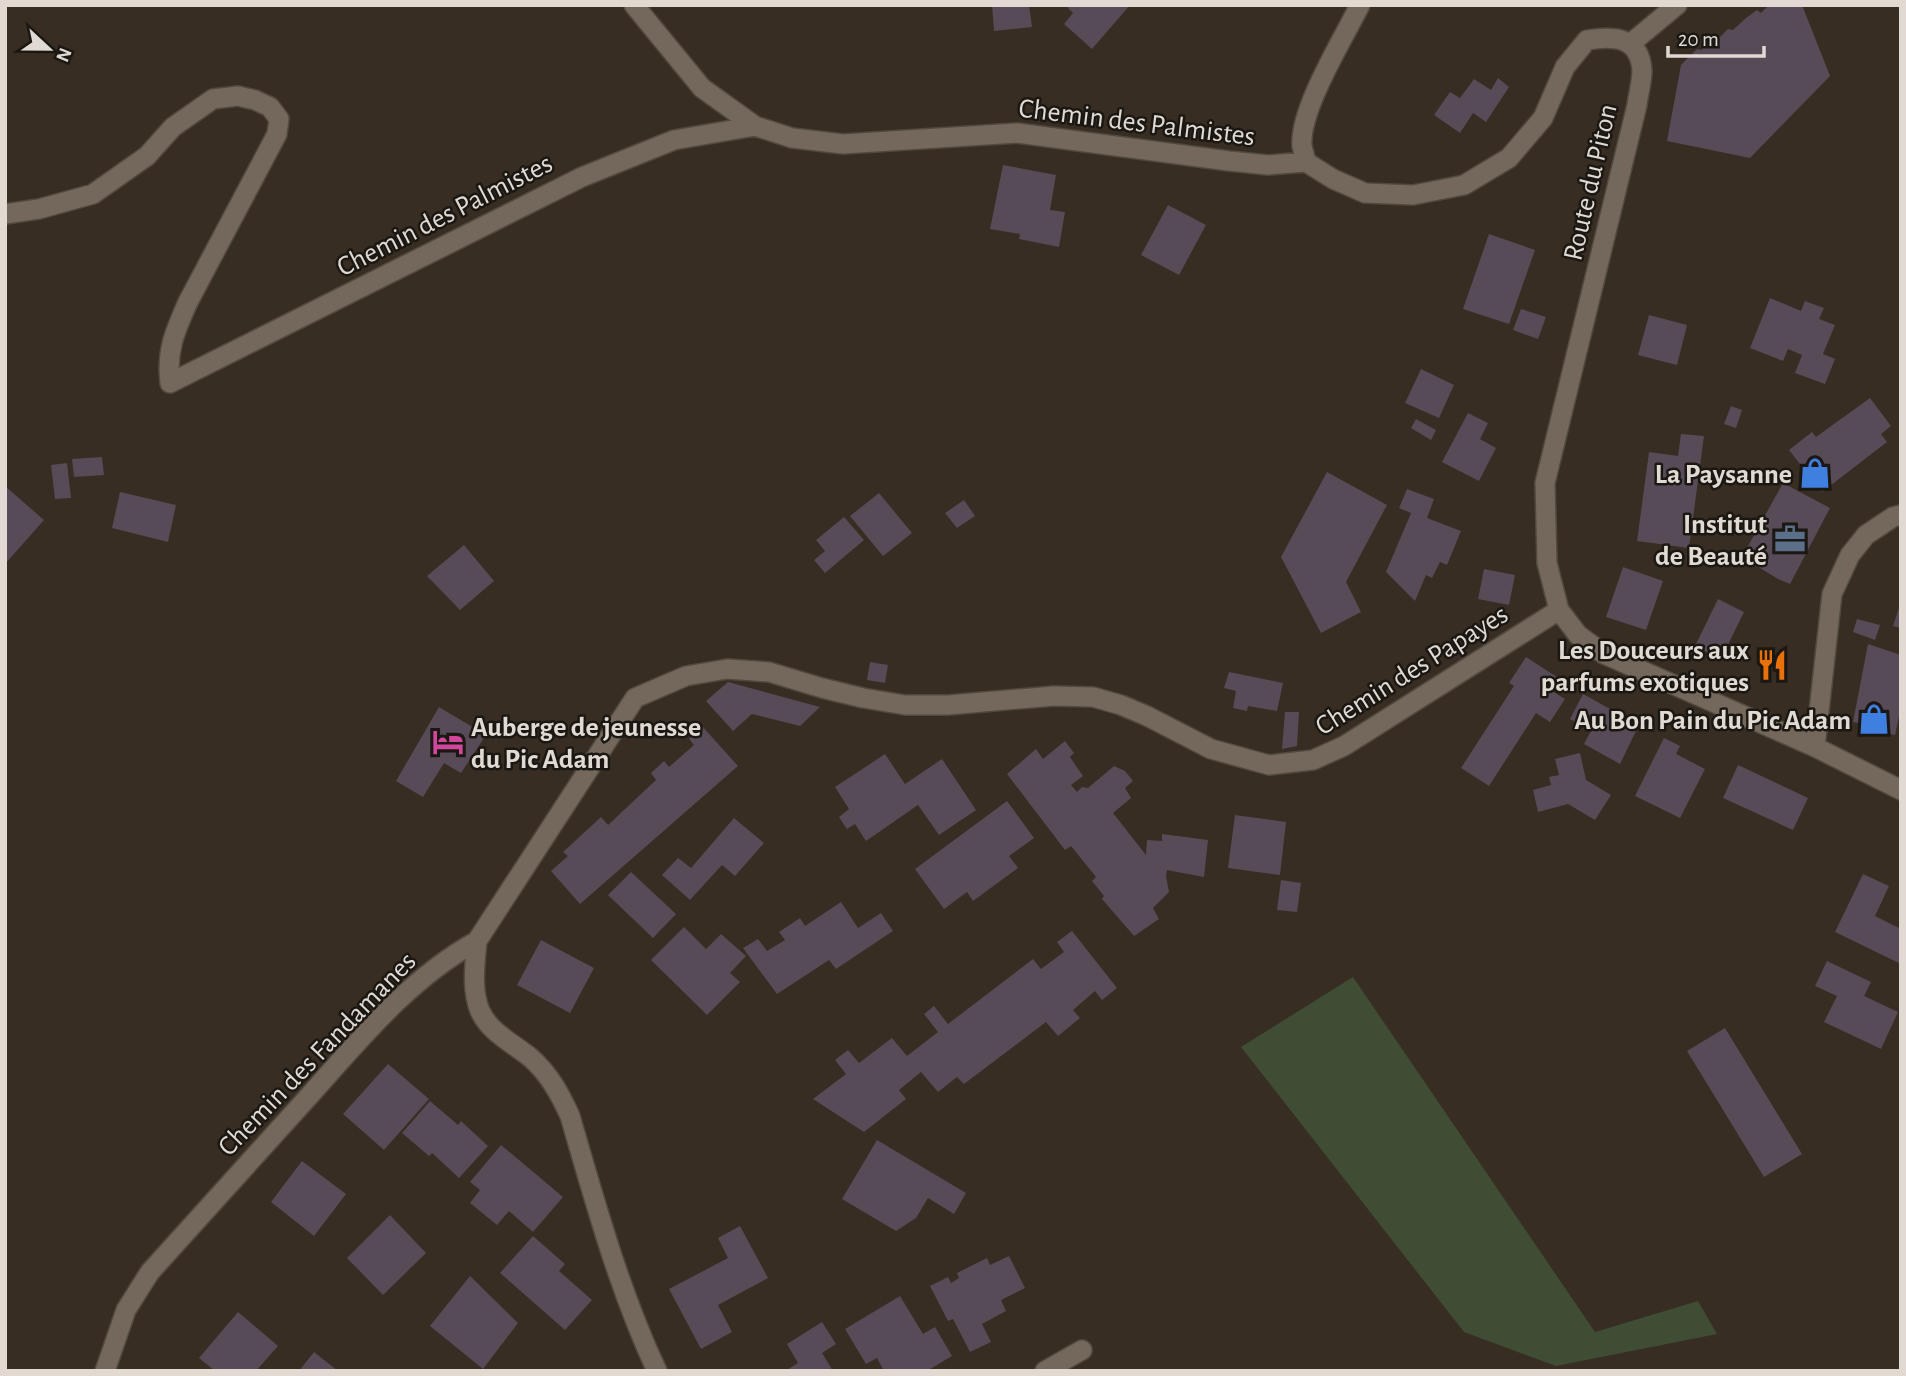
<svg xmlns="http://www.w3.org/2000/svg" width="1906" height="1376" viewBox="0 0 1906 1376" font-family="'Alegreya Sans',sans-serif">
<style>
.green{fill:#404d35}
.building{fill:#574b57}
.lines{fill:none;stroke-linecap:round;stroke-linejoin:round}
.minor-casing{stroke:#51493f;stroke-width:22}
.minor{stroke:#73685b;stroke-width:19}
.labels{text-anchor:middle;stroke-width:5;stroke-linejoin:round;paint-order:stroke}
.street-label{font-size:28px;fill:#e0dad3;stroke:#1b1712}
.poi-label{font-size:28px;font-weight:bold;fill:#e0dad3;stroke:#1b1712;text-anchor:end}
</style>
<rect width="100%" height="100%" fill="#372d22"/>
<path class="green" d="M1353,977l242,355 103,-31 19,33 -161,32 -92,-34 -223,-285z"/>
<path class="building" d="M992,5h37l3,22 -38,4z
M1065,5h65l-38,44 -28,-25 9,-11z
M1769,5h33l28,71 -80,82 -83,-17 14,-76 16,-16 4,1 11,-12 5,2 11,-11 5,1 13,-12 11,-8 4,3z
M1498,78l11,9 -23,35 -13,-9 -13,20 -26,-18 16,-23 10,6 14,-19 17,11z
M1003,165l53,10 -6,35 15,2 -6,35 -40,-8 1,-5 -30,-5z
M1168,205l38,20 -27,50 -38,-20z
M1489,234l46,16 -26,74 -46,-15z
M1770,298l31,13 4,-10 19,7 -5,11 16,6 -12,29 12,5 -10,25 -30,-11 7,-18 -14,-6 -5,12 -33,-13z
M1521,309l25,8 -8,22 -25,-9z
M1649,315l38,10 -10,40 -39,-10z
M1421,369l33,16 -15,33 -34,-15z
M1870,398l21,28 -10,8 6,8 -65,50 -33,-42 23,-18 4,5z
M1731,406l11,4 -6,18 -12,-4z
M1468,413l20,10 -8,16 16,9 -17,33 -37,-19z
M1416,419l20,11 -5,10 -20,-12z
M1681,434l23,2 -15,112 -52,-7 12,-89 29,4z
M102,457l2,18 -30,2 -2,-18z
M67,463l4,35 -16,1 -4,-34z
M1327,472l60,33 -41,77 15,30 -40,21 -40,-76z
M1783,483l47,25 -40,76 -12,-5 -36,-22z
M5,486l39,34 -39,44z
M1407,489l27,10 -7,19 34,13 -14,34 -7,-3 -8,16 -6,-3 -11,26 -29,-29 25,-59 -12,-5z
M120,492l56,13 -8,37 -56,-14z
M879,493l33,40 -29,23 -33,-40z
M964,500l11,16 -18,12 -12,-15z
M844,517l20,23 -39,33 -11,-13 11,-9 -9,-11z
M464,545l30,36 -34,29 -33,-34z
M1623,567l40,14 -17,49 -40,-13z
M1484,569l31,6 -6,30 -31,-6z
M1718,599l26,13 -23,47 -26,-13z
M1901,602v26l-8,-2z
M1857,619l23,6 -5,15 -22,-8z
M1868,644l33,11v52l-6,28 -19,-4 1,-5 -24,-4z
M1526,657l34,22 -8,12 13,8 -15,23 -14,-9 -47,73 -28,-18 53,-82 -5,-3z
M870,662l18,3 -3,18 -18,-3z
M1229,672l54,11 -6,28 -29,-5 -1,5 -14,-3 3,-17 -12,-3z
M728,682l92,25 -20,19 -48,-12 -19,17 -27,-30z
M1583,694l29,16 -3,6 27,15 -16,33 -36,-20 7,-13 -21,-12z
M439,707l47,28 -25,38 -17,-10 -21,34 -27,-16z
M1285,712h14l-2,34 -15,3z
M702,726l36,40 -158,138 -29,-33 17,-15 -5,-4 38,-35 7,8 48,-45 -5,-7 13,-12 5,6 25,-22 -5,-6z
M1664,738l16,8 -4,8 29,15 -25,49 -45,-22z
M1065,741l9,12 -4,4 13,19 -12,9 6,7 5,-5 6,1 26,-22 11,5 8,10 -8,7 6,10 -18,15 33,42 1,-15 15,1v-7l46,6 -4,37 -37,-7 -1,6 3,16 -16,16 6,11 -25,17 -32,-37 2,-3 -12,-15 4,-4 -25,-31 -6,4 -58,-76 29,-25 7,10z
M1580,753l6,27 25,15 -16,25 -27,-16 -30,8 -5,-22 18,-5 -2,-8 10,-2 -4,-16z
M885,754l20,30 37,-25 34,51 -37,25 -21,-30 -52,36 -11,-17 -8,5 -8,-12 10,-8 -14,-22z
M1738,765l70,33 -15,32 -70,-32z
M1007,801l27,37 -25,18 9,12 -45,33 -6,-9 -23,17 -29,-40z
M1235,815l51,7 -6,53 -52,-7z
M734,818l30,25 -29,33 -13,-11 -32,35 -28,-25 16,-17 13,10z
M631,872l45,42 -23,24 -45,-43z
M1863,874l26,12 -14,30 26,13v35l-66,-32z
M1281,880l20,3 -4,29 -20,-2z
M841,902l17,26 23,-15 12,18 -57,38 -7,-9 -52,34 -34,-46 15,-9 9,12 18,-11 -6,-8 21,-14 5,8z
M684,927l22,22 15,-15 25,22 -16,17 10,9 -33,33 -56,-55z
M1072,931l45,57 -15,12 -7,-9 -22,19 7,8 -22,18 -12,-14 -82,62 -7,-7 -19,15 -17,-20 -22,18 7,9 -42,33 -51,-33 33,-25 -11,-14 13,-10 11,13 33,-25 15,18 31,-24 -14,-18 10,-8 14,18 85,-65 8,10 23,-17 -7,-10z
M541,940l53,28 -24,45 -53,-28z
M1827,961l44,21 -7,14 34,16 -17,37 -57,-27 13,-26 -22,-10z
M1725,1028l77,126 -38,23 -77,-126z
M388,1064l41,35 -45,51 -41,-36z
M430,1101l28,24 3,-4 27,25 -29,32 -27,-25 -3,3 -27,-23z
M877,1140l89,53 -12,21 -26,-16 -12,20 -20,13 -54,-32z
M501,1145l62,52 -30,35 -24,-21 -12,14 -27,-22 10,-13 -10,-8z
M302,1161l44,33 -32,42 -43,-34z
M390,1215l36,38 -43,42 -36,-37z
M740,1226l28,52 -50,27 14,27 -31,17 -32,-60 59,-31 -10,-20z
M533,1236l32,28 -6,7 33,29 -27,30 -65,-57z
M1009,1256l16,32 -24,12 5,11 -24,13 9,18 -21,10 -17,-33 -5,2 -18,-35 18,-9 3,6 8,-5 -2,-5 30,-15 3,7z
M470,1276l48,47 -35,46 -53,-43z
M900,1296l23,38 12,-7 17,29 -25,15h-43l-7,-13 -11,6 -21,-35z
M238,1312l40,34 -22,25h-41l-16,-13z
M822,1322l14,22 -14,9 11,18h-48l13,-8 -11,-19z
M314,1352l24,19h-39z"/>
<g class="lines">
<defs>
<path id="minor" d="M634,5l68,83 53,38 37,12 51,6 174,-11 212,28 39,4 38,-3
M1360,5c-17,34 -61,105 -58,141 1,5 3,11 4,16l27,17 32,14 48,2 51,-10 45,-27 34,-40 22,-51 22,-27c26,-4 53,-4 55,31 0,11 -4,24 -5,34l-92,378 2,80 12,47 19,25 26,19 211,93 86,43
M1630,44l47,-39
M5,214l34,-5 54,-15 54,-38 26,-29 40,-28 25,-3 17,4 15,7 9,12 -2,15 -89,168c-13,29 -22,49 -18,81l412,-206 92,-37 81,-14
M1815,747l17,-153 18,-39 16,-20 27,-18 8,-2
M477,941l158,-243 51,-22 41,-7 42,3 53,16 41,10 42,7h43l106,-9 39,1 28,8 26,11 64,33 58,16 44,-5 31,-14 215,-136
M105,1371l21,-61 24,-38c53,-59 107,-118 160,-177 51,-57 100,-117 167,-154 -2,22 -6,48 3,70 10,22 33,32 51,47 18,16 29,36 39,58 25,86 49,174 87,255
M1045,1371l37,-21"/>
</defs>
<use href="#minor" class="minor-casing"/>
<use href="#minor" class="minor"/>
</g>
<defs>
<symbol id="shop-bare" viewBox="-9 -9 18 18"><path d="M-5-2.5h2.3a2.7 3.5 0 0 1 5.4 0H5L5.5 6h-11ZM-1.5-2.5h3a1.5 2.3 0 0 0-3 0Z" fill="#3f7fe0" stroke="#1b1712" stroke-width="2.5" paint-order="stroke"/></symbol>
<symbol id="office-bare" viewBox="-9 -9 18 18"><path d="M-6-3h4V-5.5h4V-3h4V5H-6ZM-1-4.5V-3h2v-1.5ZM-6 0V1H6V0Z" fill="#5c6f8a" stroke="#1b1712" stroke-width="2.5" paint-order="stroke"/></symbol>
<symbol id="restaurant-bare" viewBox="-9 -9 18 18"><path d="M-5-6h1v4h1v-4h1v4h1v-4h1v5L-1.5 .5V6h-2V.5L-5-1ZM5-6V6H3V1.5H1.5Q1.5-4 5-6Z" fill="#e8710a" stroke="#1b1712" stroke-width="2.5" paint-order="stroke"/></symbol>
<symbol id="hotel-bare" viewBox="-9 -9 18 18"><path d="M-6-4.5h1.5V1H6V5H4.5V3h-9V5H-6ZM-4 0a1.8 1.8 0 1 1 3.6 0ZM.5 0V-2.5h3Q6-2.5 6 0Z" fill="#d1479c" stroke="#1b1712" stroke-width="2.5" paint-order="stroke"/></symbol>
</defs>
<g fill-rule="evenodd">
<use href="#shop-bare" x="1793" y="451" width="44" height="44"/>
<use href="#office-bare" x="1768" y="517" width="44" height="44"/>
<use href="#restaurant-bare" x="1750" y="643" width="44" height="44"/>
<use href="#shop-bare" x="1852" y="697" width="44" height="44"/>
<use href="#hotel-bare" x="426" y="720" width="44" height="44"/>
</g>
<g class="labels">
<g class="street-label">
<text transform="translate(1137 121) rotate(7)" y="10">Chemin des Palmistes</text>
<text transform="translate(1589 182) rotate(-77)" y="10">Route du Piton</text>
<text transform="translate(444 214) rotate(-27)" y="10">Chemin des Palmistes</text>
<text transform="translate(1411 669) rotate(-32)" y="10">Chemin des Papayes</text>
<text transform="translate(316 1053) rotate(-46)" y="10">Chemin des Fandamanes</text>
</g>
<g class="poi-label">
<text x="1792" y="483">La Paysanne</text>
<text x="1767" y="533">Institut<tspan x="1767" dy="32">de Beauté</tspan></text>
<text x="1749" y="659">Les Douceurs aux<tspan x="1749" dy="32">parfums exotiques</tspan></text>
<text x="1851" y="729">Au Bon Pain du Pic Adam</text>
<text x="471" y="736" text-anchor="start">Auberge de jeunesse<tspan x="471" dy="32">du Pic Adam</tspan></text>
</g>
</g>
<rect width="1906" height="1376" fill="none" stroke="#e0dad3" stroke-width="14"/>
<g transform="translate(49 49) rotate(112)" stroke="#1b1712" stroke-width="5" paint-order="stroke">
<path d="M0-5L12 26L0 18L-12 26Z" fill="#e0dad3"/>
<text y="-10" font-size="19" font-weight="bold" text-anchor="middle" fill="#e0dad3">N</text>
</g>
<path d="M1668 46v10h96v-10" fill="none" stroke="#e0dad3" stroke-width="3.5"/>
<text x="1678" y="46" font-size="21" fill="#e0dad3" stroke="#1b1712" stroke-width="5" paint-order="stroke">20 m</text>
</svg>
